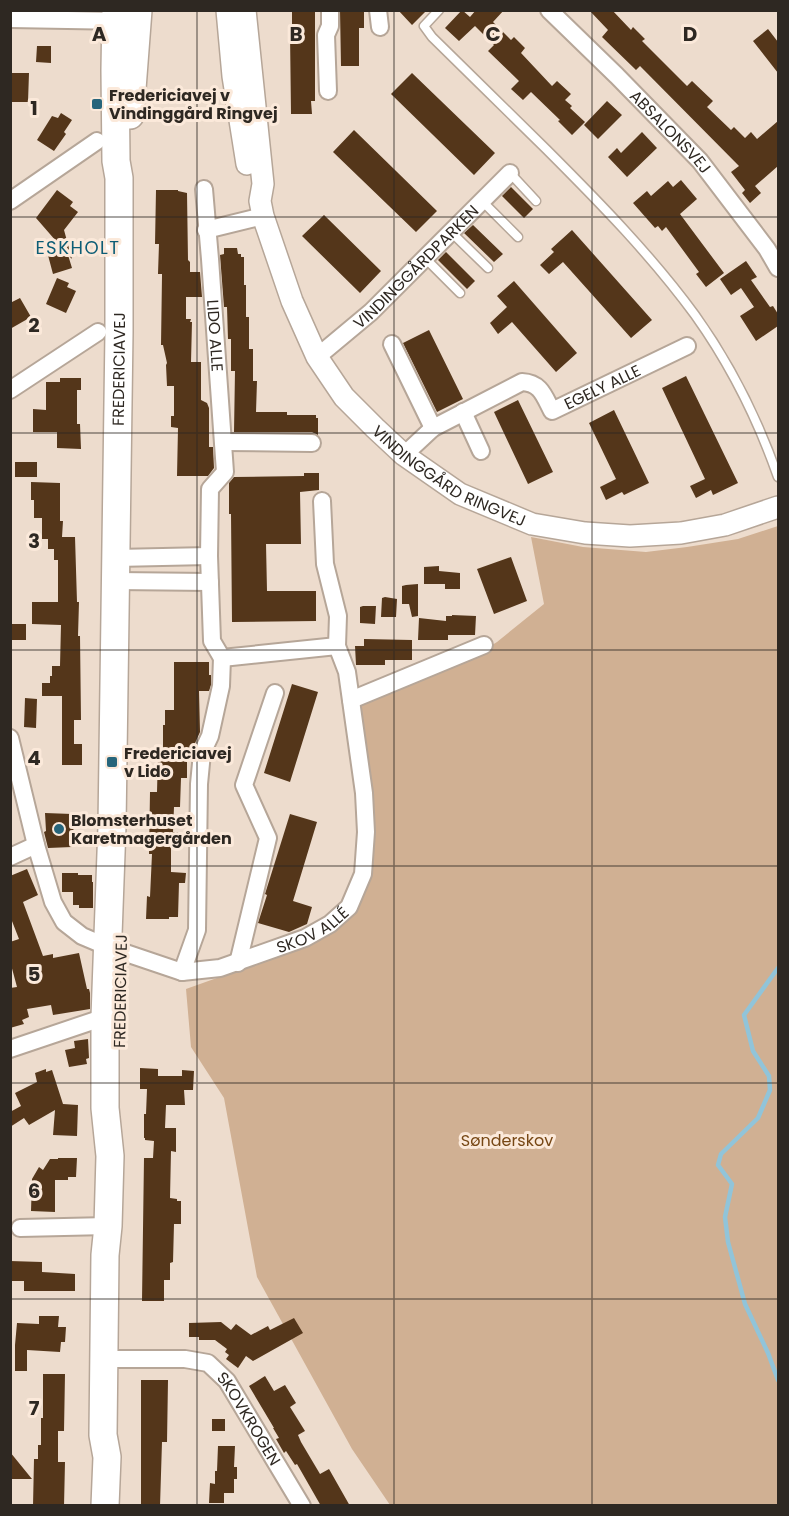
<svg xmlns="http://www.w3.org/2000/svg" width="789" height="1516" viewBox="0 0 789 1516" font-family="Poppins,sans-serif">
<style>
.green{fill:#d0b093}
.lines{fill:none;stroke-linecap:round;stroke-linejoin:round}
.stream{stroke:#91c4d9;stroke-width:4.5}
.building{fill:#54361a}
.service-casing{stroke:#b6a698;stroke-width:11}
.minor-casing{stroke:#b6a698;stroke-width:20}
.tertiary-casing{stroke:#b6a698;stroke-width:24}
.primary-casing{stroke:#b6a698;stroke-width:30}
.service{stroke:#fff;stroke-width:8}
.minor{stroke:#fff;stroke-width:16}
.tertiary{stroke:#fff;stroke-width:21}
.primary{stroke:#fff;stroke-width:27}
.grid{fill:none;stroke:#2e2822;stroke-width:1.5;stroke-opacity:0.55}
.poi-dot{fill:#27657b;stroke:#fbe9da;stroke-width:2}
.labels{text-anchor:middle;stroke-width:6;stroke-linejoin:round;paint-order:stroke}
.poi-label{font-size:16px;font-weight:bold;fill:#2e2822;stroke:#fbe9da;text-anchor:start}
.street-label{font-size:16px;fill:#2e2822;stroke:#fbe9da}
.park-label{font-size:16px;fill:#774714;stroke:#fbe9da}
.neighbourhood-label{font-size:18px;letter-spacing:1.5px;fill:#0d5d75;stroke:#fbe9da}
.grid-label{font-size:20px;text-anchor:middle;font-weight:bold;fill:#2e2822;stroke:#fbe9da;stroke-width:6;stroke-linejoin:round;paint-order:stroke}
</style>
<rect width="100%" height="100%" fill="#eddccd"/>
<path class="green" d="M778,526v979h-388l-38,-56 -95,-172 -33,-179 -33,-51 -5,-58 115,-41 27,-15 40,-67 -11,-160 119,-51 21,-13 47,-38 -13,-67 52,10 63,5 41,-5 51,-8z"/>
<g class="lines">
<path class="stream" d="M778,968l-34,47 9,36 16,25 1,14 -12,28 -37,36 -3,11 14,19 -7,33 3,25 17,62 23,49 10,27"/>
</g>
<path class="building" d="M340,10h24v18h-5v38h-18z
M398,10h29l-15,15z
M462,10l8,7 6,-7h28l-11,12 18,18 3,-3 11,11 -4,5 31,33 5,-5 14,13 -6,6 7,6 -2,2 15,14 -13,13 -14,-14 2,-1 -29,-28 -8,8 -12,-11 8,-8 -31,-30 6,-6 -19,-19 -16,15 -14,-13z
M589,10h23l19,20 2,-3 12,12 -3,2 45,45 5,-5 21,20 -6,6 24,23 3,-3 11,11 6,-6 6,7 21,-18v45l-23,20 6,7 -11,10 -8,-10 3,-3 -14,-18 8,-6 -99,-100 -4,4 -34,-33 6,-7z
M292,11h23v90h-4l1,13h-21l-1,-81h2z
M768,29l10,13v31l-25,-32z
M37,46h14v17l-15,-1z
M11,73h18l-1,29h-18z
M412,73l83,80 -21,22 -83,-81z
M607,101l15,14 -24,24 -14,-14z
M61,113l11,7 -8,12 2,2 -12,17 -17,-11 15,-24 6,2z
M354,130l83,81 -21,21 -83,-80z
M642,132l15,16 -30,29 -19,-20 9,-9 4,5z
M681,180l16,19 -17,15 44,59 -18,14 -10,-13 3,-2 -33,-45 -4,4 -4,-5 -3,2 -22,-25 14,-12 4,5 17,-15 5,6z
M511,187l22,22 -9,9 -22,-22z
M57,190l16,12 -3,4 8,6 -14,18 8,29 -4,-4 4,13 -19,6 -8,-30 11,-3 -20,-23z
M156,190h22v1l9,2 1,67 2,2v10h10l2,25h-16v22h5l-1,3h2l-1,40h10v38l6,3 2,5v39h4l1,21 -6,8h-31l1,-48 -7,-1v-11h3v-30h-7l-1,-21 1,-2 -4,-18h-2l1,-69v-2h-4l1,-30h-4z
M324,215l57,56 -21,22 -58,-57z
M473,225l30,29 -9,8 -30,-29z
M572,230l80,90 -21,18 -68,-76 -14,12 -9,-9 14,-13 -3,-3z
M224,248h13l1,6h3v3h3v28h2v32h3v32h4v32h4l-1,31h31v3h29v3h2v17l-6,-3h-78l1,-61h-4v-32h-3l-1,-32h-3l-4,-52 4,-1z
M446,252l29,29 -8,8 -29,-29z
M746,261l11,16 -6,3 19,27 3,-1 5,8v12l-22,15 -16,-25 14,-9 -13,-19 -10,7 -11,-16z
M57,278l12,5 -2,4 9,4 -10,22 -20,-9z
M514,281l63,72 -21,19 -44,-50 -14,12 -8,-11 17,-16 -10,-11z
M20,298l11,19 -21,12v-26z
M429,330l34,69 -26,13 -34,-69z
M686,376l52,107 -25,12 -2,-5 -15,8 -6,-12 15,-7 -43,-91z
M60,378h21v12h-4v34h3l1,25 -24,-1v-16h-24v-23l13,1v-28h14z
M518,400l35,72 -25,12 -34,-72z
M614,410l35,73 -25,12 -2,-3 -16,8 -6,-13 16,-8 -27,-56z
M15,462h22v15h-22z
M304,473h15v17l-19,2 1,52h-35l1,47h49v30l-84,1 -1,-108h-2v-31l5,-6 70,-1z
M31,482l29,1v38h3l-1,16h13l2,65h2l-1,34h2l1,84h-7v24h8v21h-20v-69h-20v-13h8v-7h2v-10h8l1,-41 -29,-1v-22h26v-42h-4v-11h-6v-10h-6v-21h-8v-18h-3z
M511,557l16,44 -33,13 -17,-45z
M439,566v5l21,2v16h-15v-5h-21v-17z
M406,585l12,-1v32l-6,1 -3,-13h-7v-18z
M385,597l12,2 -1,18h-15l1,-19z
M363,606h13l-1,18 -15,-1v-16z
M452,615l24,1 -1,19h-27v5h-30l1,-22 27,3v-5h6z
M10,624h16v16h-16z
M364,639l48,1v20h-27v5h-29l-1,-19h9z
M174,662h35v13h2v10l-2,6h-10l1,41 -8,18h-5v28h-6l-1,29h-6l-1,25h6v11l-8,1v28l15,1 -1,10h-6l-1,34h-9v2h-23l1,-23 3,1 2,-43h-3l1,-62h7l1,-38h5v-29h2v-15h9z
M292,684l26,8 -28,90 -26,-9z
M25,698l12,1 -1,29 -12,-1z
M45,813l27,1 2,8 -2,25 -24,1 -4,-16 2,-1z
M290,814l27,8 -24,79 19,6 -5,17 -18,8 -31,-9 9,-28 -2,-1z
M27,869l11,26 -15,7 20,54 10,-2v4l26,-5 8,36h2l1,4v16l-37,6 -2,-10 -24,4 2,8 -7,3 2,4 -14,4v-40l7,-1 -7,-26v-19l9,-3 -9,-23v-40z
M62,873h16v2h14v7h1v26h-14v-3h-6v-13h-11z
M88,1039l1,19 -3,1 1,5 -18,3 -4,-17 10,-2 -1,-7z
M140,1068l18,1v7h24v-6l12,1 -1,19h-9l1,15h-19l-1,23h11v24l-5,-1 -1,47 7,1v2h4v23h-7l-1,38 -3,1v17h-6v21h-22l2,-143h9l1,-17 -9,-1v-2h-1v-24h2l1,-25h-7z
M46,1069v3l6,-2 11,34 15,1 -1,31 -24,-1 2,-25 -26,15 -5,-7 -14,9v-15l11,-6 -6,-13 22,-11 -2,-9z
M58,1158h19l-1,19h-8v3h-13v32l-24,-1 1,-32 7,-12 4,3 7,-11h8z
M10,1261l32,1v10l33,2v17h-51v-10h-14z
M39,1316h20l-1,11h8l-1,15h-4l-1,10 -33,-2v21h-12v-26l2,-22 22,1z
M294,1318l9,15 -50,28 -7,-5 -8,12 -12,-9 3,-4 -4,-3 2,-3 -12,-9h-16v-3h-10v-14l32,-1 10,8 5,-6 15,11 17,-9 2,4z
M43,1374h22l-1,57h-6v31h7l-1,44h-31l1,-47h4v-14h3v-27h2z
M265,1376l9,15 11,-6 11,18 -6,4 15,24 -7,4 3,7 19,32 9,-5 21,37h-29l-24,-42 -2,1 -9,-14 -2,2 -8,-14 3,-1 -6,-10h1l-25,-42z
M141,1380h27l-1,62h-5l-2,64h-19z
M212,1419h13v12h-13z
M218,1446h17l-1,21h3v12h-3v14h-10v10h-15l1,-20 5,1v-13h2z
M10,1452l22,27h-22z"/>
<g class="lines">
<defs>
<path id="service" d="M439,10l-15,16 8,11c38,37 76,75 114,112 53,53 105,106 149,166 35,49 63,105 83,162
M510,173l26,28
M482,201l36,36
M451,232l37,36
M425,258l35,35"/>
<g id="minor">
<path d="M378,10l2,17"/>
<path id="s1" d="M549,10l68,66 83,85 67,88 11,19"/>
<path d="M10,19l115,2"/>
<path d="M328,91l-2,-56 4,-9v-16"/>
<path id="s2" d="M204,189l6,70 15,213 -15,17 -1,67 3,85 10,17"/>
<path d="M10,201l87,-60"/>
<path d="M206,230l57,-14"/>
<path d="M392,344l41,84"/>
<path id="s3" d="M317,357l54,-45 139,-139"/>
<path d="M10,390l88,-58"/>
<path d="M463,412l18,39"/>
<path d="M223,442l89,1"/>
<path id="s4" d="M404,455l29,-27 89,-46c19,1 22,14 30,29l135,-65"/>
<path d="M116,558l93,-2"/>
<path d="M116,581l94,1"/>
<path d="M222,658l115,-12 1,-30 -13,-52 -3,-63"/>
<path d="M351,700l133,-55"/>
<path id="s5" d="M10,738l26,107 17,57 11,20 18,14 26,11 74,25 38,-4 85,-30 25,-14 19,-17 14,-33 3,-42 -2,-39 -17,-121 -10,-26"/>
<path d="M10,857l26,-12"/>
<path d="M238,963l30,-125 -24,-53 31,-92"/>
<path d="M182,972l15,-42 2,-146 3,-31 8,-17 11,-50 1,-28"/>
<path d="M10,1049l95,-32"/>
<path d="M20,1228l88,-2"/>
<path id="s6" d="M104,1359h81l23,4 19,18 75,125"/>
</g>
<g id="tertiary">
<path d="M227,10l6,66 14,88"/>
<path id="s7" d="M245,10l18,174 -3,17 3,15 29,85 25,56 27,40 31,31 29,27 56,39 72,30 53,9 45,3 51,-3 44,-8 53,-18"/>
</g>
<g id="primary">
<path d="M130,115l8,-105"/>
<path id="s8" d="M105,1506l2,-49 -4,-22 2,-180 3,-29 2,-70 -5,-48v-91l7,-191 7,-494v-154l-3,-17 -1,-91 1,-60"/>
</g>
</defs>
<use href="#service" class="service-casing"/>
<use href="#minor" class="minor-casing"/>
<use href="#tertiary" class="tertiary-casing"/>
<use href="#primary" class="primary-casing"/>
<use href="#service" class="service"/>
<use href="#minor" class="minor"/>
<use href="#tertiary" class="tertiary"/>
<use href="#primary" class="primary"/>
</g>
<path class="grid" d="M197,10v1496M394,10v1496M592,10v1496M10,217h768M10,433h768M10,650h768M10,866h768M10,1083h768M10,1299h768"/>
<g class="poi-dot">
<rect x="91" y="98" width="12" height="12" rx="3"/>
<rect x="106" y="756" width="12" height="12" rx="3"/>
<circle cx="59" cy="829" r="6"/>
</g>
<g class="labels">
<g class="poi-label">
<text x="109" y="101">Fredericiavej v<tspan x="109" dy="18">Vindinggård Ringvej</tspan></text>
<text x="124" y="759">Fredericiavej<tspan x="124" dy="18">v Lido</tspan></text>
<text x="71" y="826">Blomsterhuset<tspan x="71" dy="18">Karetmagergården</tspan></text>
</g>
<g class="street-label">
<text dy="6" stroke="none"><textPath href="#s1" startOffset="172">ABSALONSVEJ</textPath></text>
<text dy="6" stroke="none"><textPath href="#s3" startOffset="134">VINDINGGÅRDPARKEN</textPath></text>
<text dy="6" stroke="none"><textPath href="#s2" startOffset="147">LIDO ALLE</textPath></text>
<text dy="6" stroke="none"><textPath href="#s8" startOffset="1138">FREDERICIAVEJ</textPath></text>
<text dy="6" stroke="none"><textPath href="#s4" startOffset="240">EGELY ALLE</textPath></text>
<text dy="6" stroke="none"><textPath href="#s7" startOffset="540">VINDINGGÅRD RINGVEJ</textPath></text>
<text dy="6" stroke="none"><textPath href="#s5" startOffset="460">SKOV ALLÉ</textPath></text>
<text transform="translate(120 991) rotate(-89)" y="6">FREDERICIAVEJ</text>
<text dy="6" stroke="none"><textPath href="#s6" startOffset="174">SKOVKROGEN</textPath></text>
</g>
<g class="park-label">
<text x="507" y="1146">Sønderskov</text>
</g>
<g class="neighbourhood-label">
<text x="78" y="254">ESKHOLT</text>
</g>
</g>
<g class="grid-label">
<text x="99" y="41">A</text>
<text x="296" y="41">B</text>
<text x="493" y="41">C</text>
<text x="690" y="41">D</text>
<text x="34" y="115">1</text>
<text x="34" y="332">2</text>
<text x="34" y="548">3</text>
<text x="34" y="765">4</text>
<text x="34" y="981">5</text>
<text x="34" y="1198">6</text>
<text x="34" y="1415">7</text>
</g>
<rect width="789" height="1516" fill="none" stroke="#2e2822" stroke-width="24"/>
</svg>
